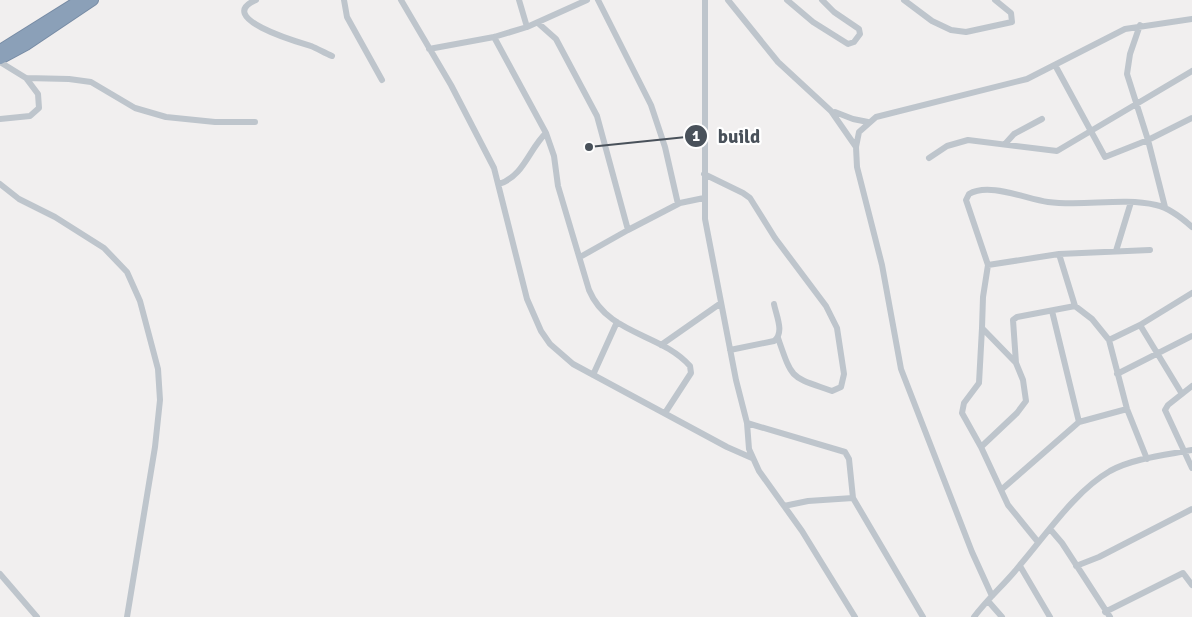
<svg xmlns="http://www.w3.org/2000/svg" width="1192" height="617" viewBox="0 0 1192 617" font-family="Signika,sans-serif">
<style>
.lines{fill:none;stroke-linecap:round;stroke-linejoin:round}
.highway-casing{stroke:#778ba4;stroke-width:12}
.minor{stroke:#bec5cc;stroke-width:6}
.highway{stroke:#8ba0b8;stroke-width:10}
.leader{fill:none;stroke:#49515a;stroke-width:2}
.callout-dot{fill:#49515a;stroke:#fff;stroke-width:2}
.mark-label{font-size:15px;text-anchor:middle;font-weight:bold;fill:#fff}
.callout-label{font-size:19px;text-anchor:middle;font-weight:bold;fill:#49515a;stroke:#fff;stroke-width:4.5;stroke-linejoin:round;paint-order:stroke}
</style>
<rect width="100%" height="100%" fill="#f1efef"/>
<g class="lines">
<defs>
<path id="highway" d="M0,50l80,-50
M0,59l26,-14 67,-45"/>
</defs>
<use href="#highway" class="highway-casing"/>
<path class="minor" d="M256,0c-43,18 45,43 55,46 7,3 14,7 21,10
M344,0l3,17 35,63
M401,0l50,85 43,83 33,131 14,32 9,13 23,20 154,83 25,11
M519,0l8,27
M598,0l53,105 14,42 13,57
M705,0v219l31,161 11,43 2,26 10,22 43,60 53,86
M728,0l50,62 53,49 25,36
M787,0l26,22 35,22 6,-2 6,-8 -1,-5 -25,-17 -12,-12
M904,0l28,21 19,9 15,2 46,-10 -1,-9 -16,-13
M538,23l18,16 41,77 31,114 -48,27
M1140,25l-10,29 -3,20 21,66 17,67
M494,37l52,96 8,23 4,30 31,104c19,45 72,43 101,76l1,7 -26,40
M429,49l65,-12 33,-10 60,-27
M0,62l26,16 43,1 22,3 44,26 31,9 49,5h40
M1055,65l50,92 43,-17 44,-22
M835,112l18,7 15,3
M0,119l30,-3 9,-8 -1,-14 -12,-16
M1005,144l9,-10 28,-15
M929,158l18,-12 21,-6 89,11 135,-80
M704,174l39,19 7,5 25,40 51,68 11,22 7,46 -3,13 -9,4c-42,-15 -39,-10 -54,-53
M0,184l19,15 36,18 49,31 23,24 13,29 18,68 2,31 -5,47 -28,170
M499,184c25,-8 30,-35 47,-51
M628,230l52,-27 24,-5
M1116,251l15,-49
M1059,254l16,52 17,13 17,21 18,69 20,50
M988,265l71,-11 91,-4
M1140,325l42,69
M1109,340l31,-15 52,-32
M661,345l60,-42
M730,350l44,-9c11,-8 2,-26 0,-37
M1016,363l-34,-35 1,-31 5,-32 -22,-65 3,-6c20,-12 57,5 79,8 36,5 73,-5 108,3 13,3 26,13 36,22
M1117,374l75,-38
M593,375l24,-53
M1192,386l-24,19 -3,5 27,58
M1079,422l48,-13
M747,423l98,29 4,7 4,39 70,119
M981,447l-19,-34 2,-10 15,-20 3,-55
M1001,490l78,-68 -27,-111
M784,506l24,-5 45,-3
M1050,529l12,14 48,74
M1038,542l-30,-37 -27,-58 36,-34 9,-12 -3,-21 -7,-17 -3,-43 4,-3 58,-11
M1020,566l30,51
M1076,566l23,-9 93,-48
M0,574l37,43
M992,596l-20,-44 -71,-183 -19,-104 -25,-98 -1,-20 3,-15 17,-15 151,-38 98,-50 67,-10
M988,601l14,16
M1105,612l78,-39 9,12
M974,617c14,-19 32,-34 46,-52 26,-30 55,-74 90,-94 24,-13 56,-16 82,-21"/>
<use href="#highway" class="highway"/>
</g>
<path class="leader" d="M589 147L696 136"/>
<g class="callout-dot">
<circle cx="589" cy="147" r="5"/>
<circle cx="696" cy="136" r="12"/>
</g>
<g class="mark-label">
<text x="696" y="141">1</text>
</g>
<g class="callout-label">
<text x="739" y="143">build</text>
</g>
</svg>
